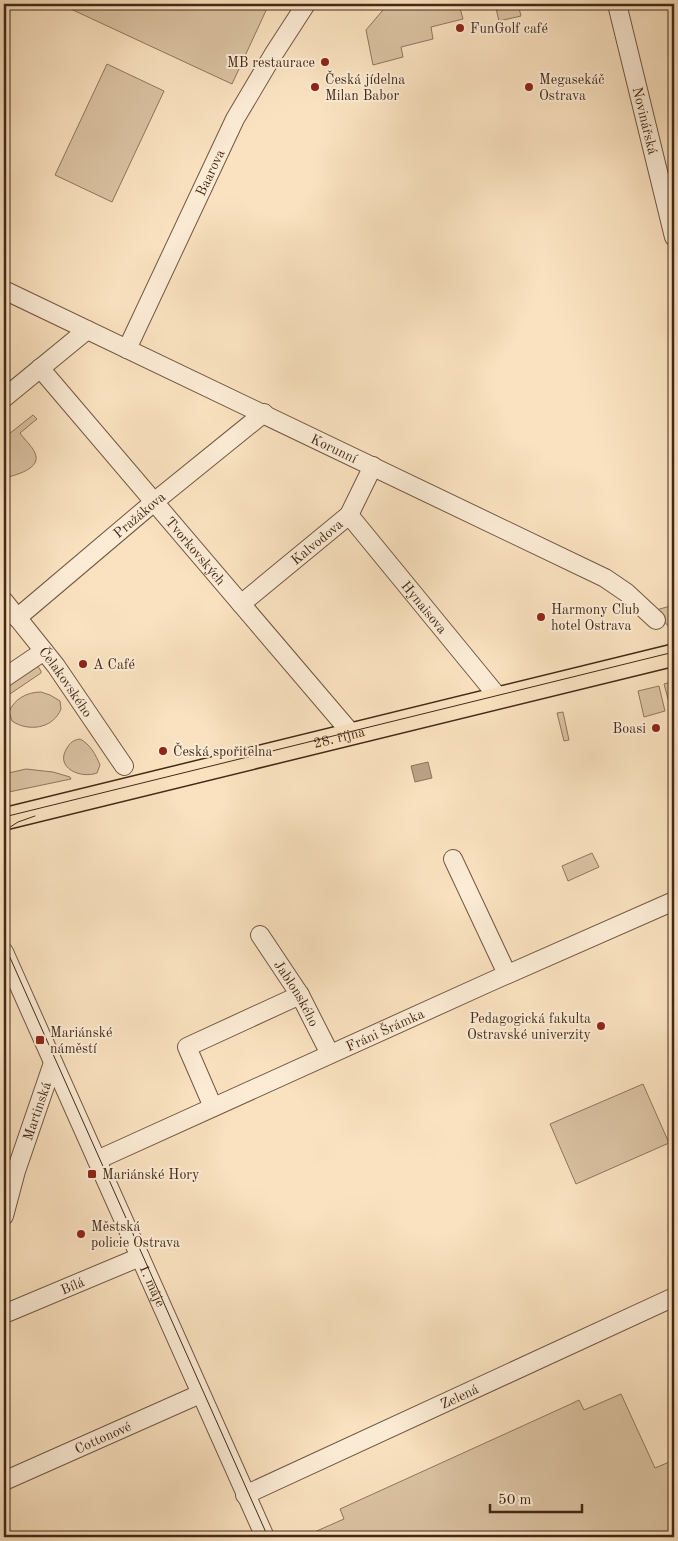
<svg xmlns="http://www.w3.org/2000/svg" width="678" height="1541" viewBox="0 0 678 1541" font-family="'Old Standard TT',serif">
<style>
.green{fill:#dbc3a3;stroke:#90765d}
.water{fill:#bca387;stroke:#8c725a}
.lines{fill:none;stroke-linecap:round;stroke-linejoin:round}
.minor-casing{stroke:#725741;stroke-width:20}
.major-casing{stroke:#442917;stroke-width:24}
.minor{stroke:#fcecd6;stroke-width:18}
.major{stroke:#fae2c0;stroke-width:21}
.tram{stroke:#442917;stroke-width:1}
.poi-dot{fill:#8f2418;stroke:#fcecd6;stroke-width:2}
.labels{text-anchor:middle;stroke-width:4;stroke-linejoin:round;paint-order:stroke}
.poi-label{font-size:14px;fill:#442917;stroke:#fcecd6;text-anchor:start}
.street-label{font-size:14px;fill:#442917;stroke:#fcecd6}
</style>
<rect width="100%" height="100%" fill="#fae2c0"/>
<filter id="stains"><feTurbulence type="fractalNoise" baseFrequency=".004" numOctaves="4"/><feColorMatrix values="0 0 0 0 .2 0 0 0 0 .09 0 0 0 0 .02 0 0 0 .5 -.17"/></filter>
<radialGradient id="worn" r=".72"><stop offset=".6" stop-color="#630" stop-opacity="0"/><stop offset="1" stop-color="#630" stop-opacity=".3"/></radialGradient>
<path class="green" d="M60,4h209l-37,80z
M388,4h90l-18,4 3,11 -32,8 2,12 -32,8 2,10 -30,8 -7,-35z
M495,4h23l3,12 -22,5z
M107,64l57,27 -52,111 -57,-27z
M33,415l4,4 -17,14c4,6 12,13 15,20 7,16 -20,22 -30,25l-1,-40z
M674,605v29l-18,-24z
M35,662l6,9v2l-37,25v-11l16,-10z
M674,681v32l-2,1 -8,-30z
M659,686l6,25 -21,6 -6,-26z
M41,692l9,3 10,6 1,8c-8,20 -33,23 -49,12l-3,-9c5,-13 18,-20 32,-20z
M563,712l6,28 -5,1 -7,-28z
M80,739c10,5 16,16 20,26l-3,8c-16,6 -43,-5 -30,-25 3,-5 6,-8 13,-9z
M26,769l27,3 17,5 1,2 -67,14v-19z
M592,853l7,14 -31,14 -6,-15z
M643,1084l26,59 -93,41 -26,-60z
M621,1394l34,74 19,-8v77h-371l41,-18 -4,-10 233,-106 6,-3 5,10z"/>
<path class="water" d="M428,762l4,16 -17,4 -4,-16z"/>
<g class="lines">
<defs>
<g id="minor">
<path id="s1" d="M617,4l57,233"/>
<path id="s2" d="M4,290l601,288 22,15 29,27"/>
<path id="s3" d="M127,349l108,-230 38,-64 33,-51"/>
<path id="s4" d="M40,368l312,366"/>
<path d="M4,398l83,-68"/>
<path id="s5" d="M349,515l150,183"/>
<path id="s6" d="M4,601l52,65 68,100"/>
<path id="s7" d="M241,604l108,-89 24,-49"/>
<path id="s8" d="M17,618l137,-116 110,-89"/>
<path d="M4,678l40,-27"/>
<path d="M453,859l54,115"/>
<path id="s9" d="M260,935l40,60 30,59"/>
<path id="s10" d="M4,952l261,585"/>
<path d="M213,1107l-26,-60 113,-52"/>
<path id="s11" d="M97,1160l393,-178 184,-81"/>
<path id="s12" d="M4,1216l12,-45 37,-108"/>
<path id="s13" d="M4,1314l136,-57"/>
<path id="s14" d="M4,1481l196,-87"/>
<path id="s15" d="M245,1495l429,-198"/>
</g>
<g id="major">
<path id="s16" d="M4,819l670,-164"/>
</g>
</defs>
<use href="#minor" class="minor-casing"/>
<use href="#major" class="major-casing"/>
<use href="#minor" class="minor"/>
<use href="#major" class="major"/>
<path class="tram" d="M4,817l670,-165
M4,831l14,-9 17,-6
M4,944l264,593"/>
</g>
<g class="poi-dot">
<circle cx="460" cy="28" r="5"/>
<circle cx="325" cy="62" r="5"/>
<circle cx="315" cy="87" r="5"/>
<circle cx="529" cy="87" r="5"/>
<circle cx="541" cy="617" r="5"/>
<circle cx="83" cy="664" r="5"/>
<circle cx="656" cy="728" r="5"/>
<circle cx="163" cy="751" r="5"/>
<circle cx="601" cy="1026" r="5"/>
<rect x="35" y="1035" width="10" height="10" rx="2.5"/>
<rect x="87" y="1169" width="10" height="10" rx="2.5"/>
<circle cx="81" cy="1234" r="5"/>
</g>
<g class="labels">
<g class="poi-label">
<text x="470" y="33">FunGolf café</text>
<text x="315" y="67" text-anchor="end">MB restaurace</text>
<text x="325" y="84">Česká jídelna<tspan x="325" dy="16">Milan Babor</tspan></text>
<text x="539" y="84">Megasekáč<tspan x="539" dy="16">Ostrava</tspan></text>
<text x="551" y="614">Harmony Club<tspan x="551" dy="16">hotel Ostrava</tspan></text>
<text x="93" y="669">A Café</text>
<text x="646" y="733" text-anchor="end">Boasi</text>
<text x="173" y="756">Česká spořitelna</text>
<text x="591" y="1023" text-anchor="end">Pedagogická fakulta<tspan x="591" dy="16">Ostravské univerzity</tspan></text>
<text x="50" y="1037">Mariánské<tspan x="50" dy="16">náměstí</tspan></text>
<text x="102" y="1179">Mariánské Hory</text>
<text x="91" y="1231">Městská<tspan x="91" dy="16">policie Ostrava</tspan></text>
</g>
<g class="street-label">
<text dy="5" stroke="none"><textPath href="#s1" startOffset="120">Novinářská</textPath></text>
<text dy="5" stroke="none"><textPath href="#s3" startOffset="195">Baarova</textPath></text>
<text dy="5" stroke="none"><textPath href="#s2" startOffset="366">Korunní</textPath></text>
<text dy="5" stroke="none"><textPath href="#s8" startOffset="160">Pražákova</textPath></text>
<text dy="5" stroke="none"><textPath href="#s7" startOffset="98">Kalvodova</textPath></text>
<text dy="5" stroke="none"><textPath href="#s4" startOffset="240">Tvorkovských</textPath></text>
<text dy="5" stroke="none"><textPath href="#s5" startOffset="119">Hynaisova</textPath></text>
<text dy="5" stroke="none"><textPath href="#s6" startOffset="102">Čelakovského</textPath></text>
<text dy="5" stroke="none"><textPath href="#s16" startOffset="345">28. října</textPath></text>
<text dy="5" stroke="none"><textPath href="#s9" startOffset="69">Jablonského</textPath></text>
<text dy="5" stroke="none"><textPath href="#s11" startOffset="316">Fráni Šrámka</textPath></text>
<text dy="5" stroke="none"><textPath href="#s12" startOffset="110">Martinská</textPath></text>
<text dy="5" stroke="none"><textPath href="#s13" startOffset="74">Bílá</textPath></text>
<text dy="5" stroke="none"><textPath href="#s10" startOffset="365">1. máje</textPath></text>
<text dy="5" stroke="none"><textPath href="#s15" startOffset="236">Zelená</textPath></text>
<text dy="5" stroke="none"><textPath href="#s14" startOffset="108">Cottonové</textPath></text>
</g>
</g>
<rect width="678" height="1541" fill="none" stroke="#fae2c0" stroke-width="20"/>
<rect x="5" y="5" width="668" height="1531" fill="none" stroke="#442917" stroke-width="2.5"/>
<rect x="10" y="10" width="658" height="1521" fill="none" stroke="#442917"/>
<path d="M490 1504v8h92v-8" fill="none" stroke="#442917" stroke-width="2.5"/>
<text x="498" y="1504" font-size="15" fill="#442917" stroke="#fcecd6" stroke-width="4" paint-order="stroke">50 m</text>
<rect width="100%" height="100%" filter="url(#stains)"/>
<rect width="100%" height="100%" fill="url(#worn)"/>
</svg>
